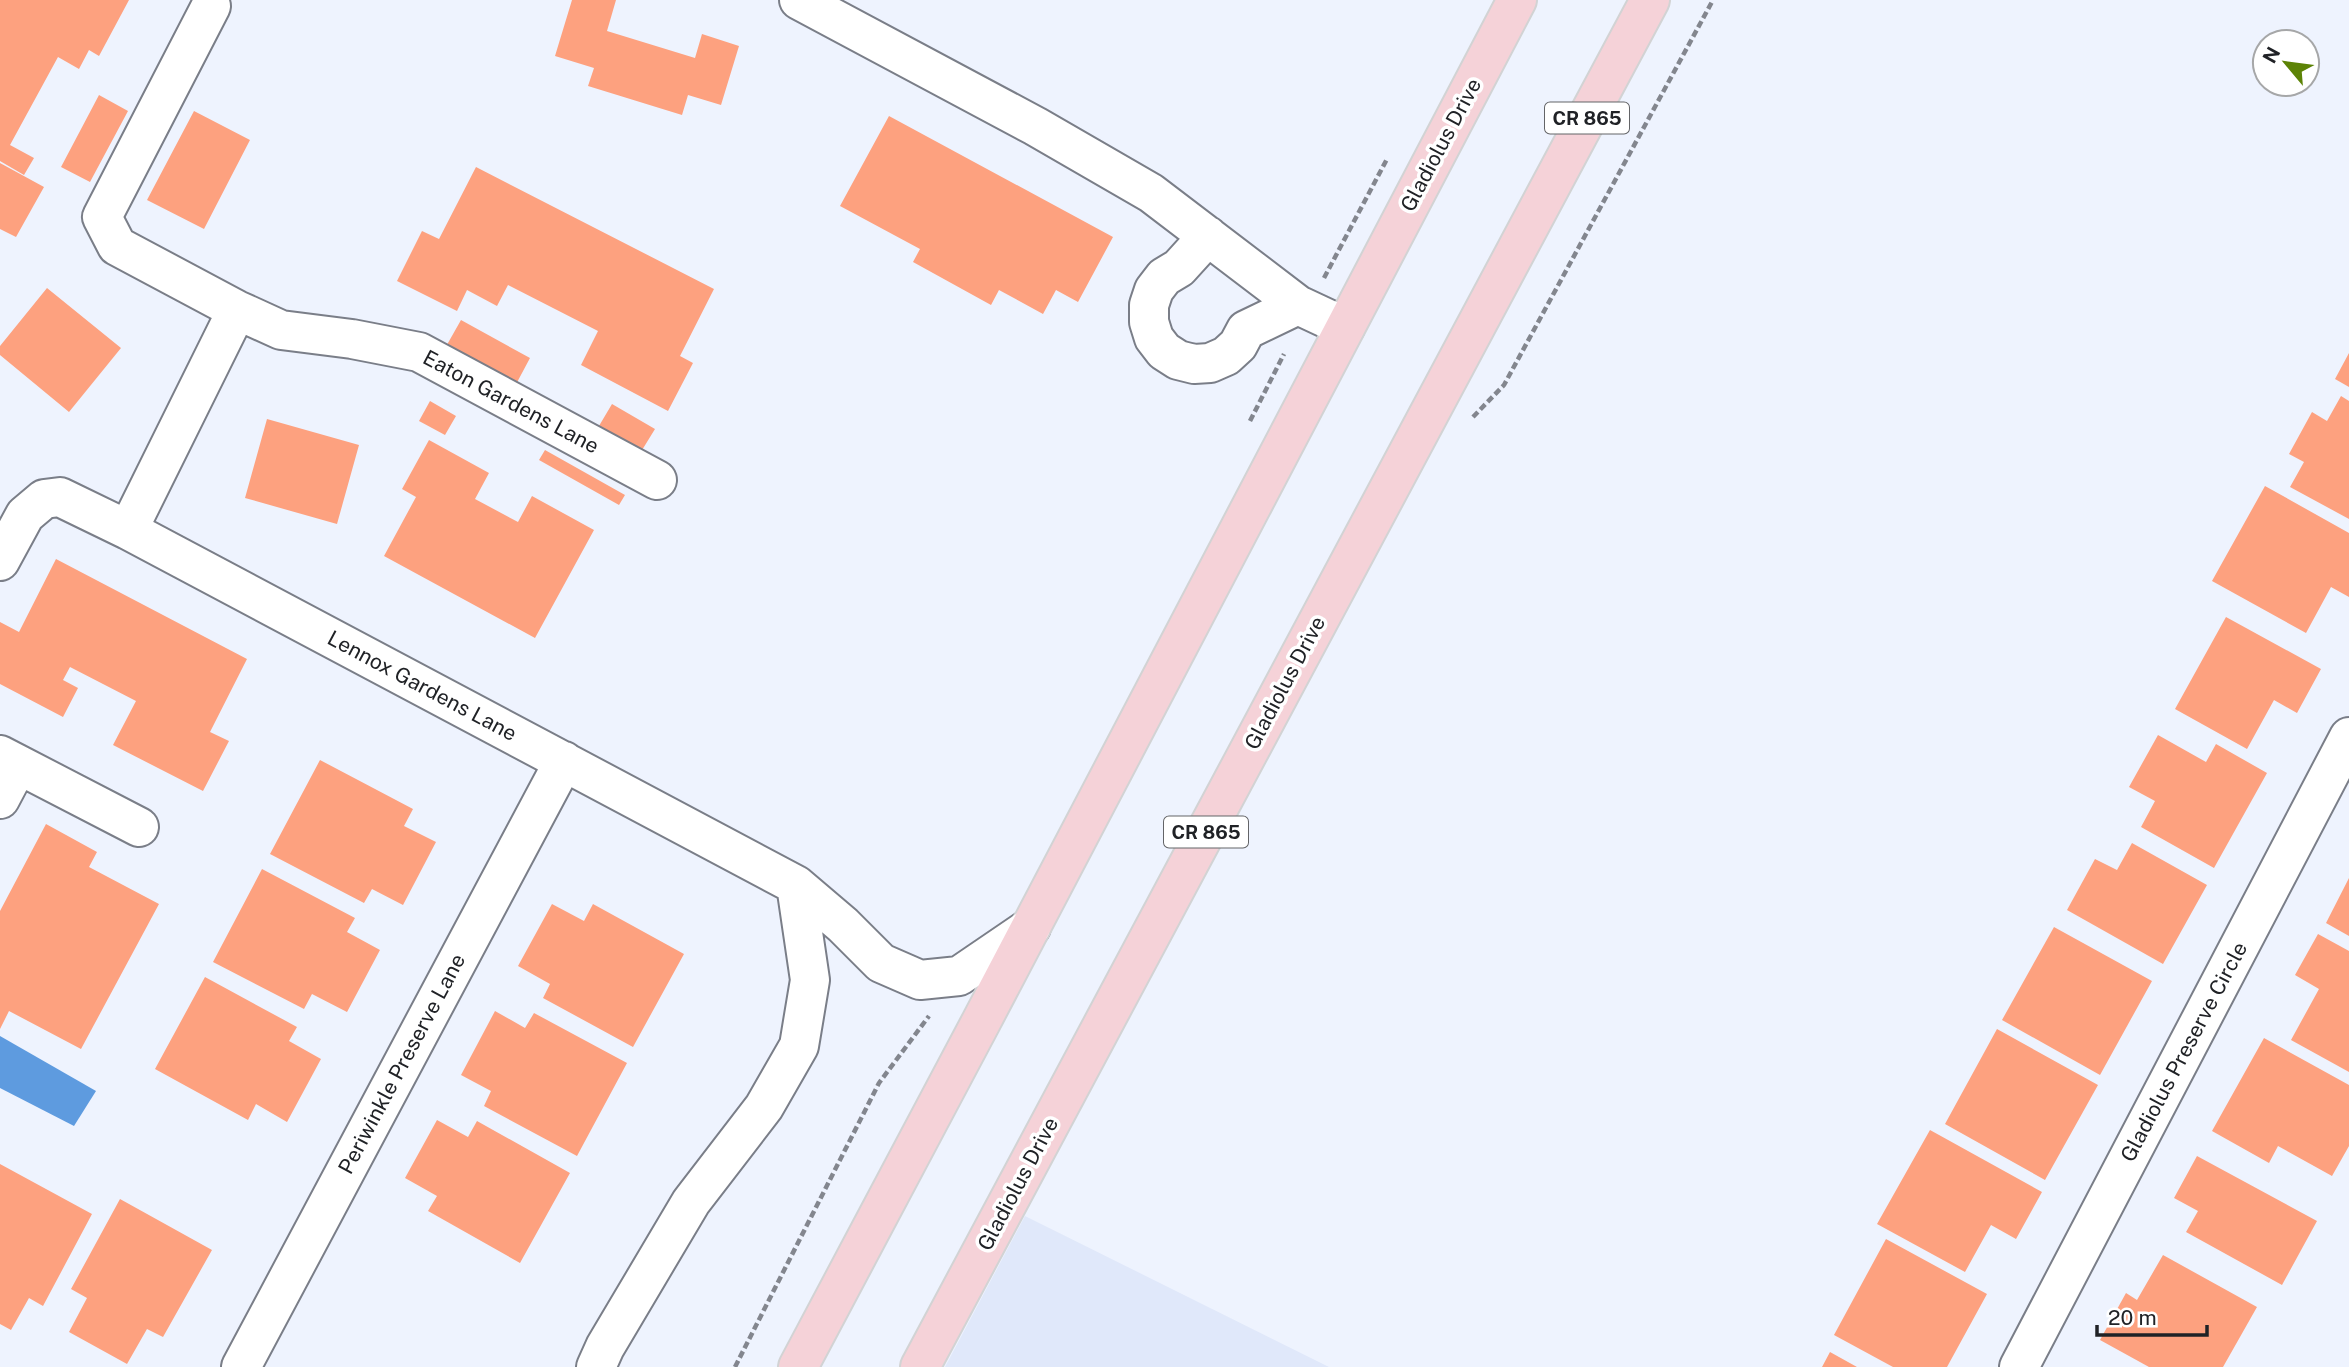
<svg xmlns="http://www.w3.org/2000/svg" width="2349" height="1367" viewBox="0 0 2349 1367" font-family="'Public Sans',sans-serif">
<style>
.built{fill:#e0e8fa}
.water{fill:#5e9bdf}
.building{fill:#fda17f}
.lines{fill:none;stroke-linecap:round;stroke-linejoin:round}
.minor-casing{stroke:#7a7e88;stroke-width:42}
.major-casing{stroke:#d2d3d4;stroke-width:42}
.path{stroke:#83868e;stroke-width:4.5;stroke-dasharray:7 3.5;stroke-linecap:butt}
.minor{stroke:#fff;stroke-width:38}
.major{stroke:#f5d2d8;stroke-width:38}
.labels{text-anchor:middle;stroke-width:7;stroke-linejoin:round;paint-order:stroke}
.shield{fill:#fff;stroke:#636467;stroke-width:2}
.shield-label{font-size:19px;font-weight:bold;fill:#202226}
.street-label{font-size:21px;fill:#202226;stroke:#fff}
</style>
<rect width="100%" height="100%" fill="#eef3fe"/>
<path class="built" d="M1025,1216l304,151h-384z"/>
<path class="water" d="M0,1036l96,55 -22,35 -74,-38z"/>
<path class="building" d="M0,0h129l-30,56 -10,-6 -10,19 -21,-12 -48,88 24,13 -10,17 -24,-14z
M572,0h44l-9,31 88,27 7,-24 37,12 -18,59 -33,-10 -6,20 -94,-29 6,-18 -39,-12z
M99,95l29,16 -38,71 -29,-15z
M194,111l56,29 -46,89 -57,-29z
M889,116l224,121 -35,65 -22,-12 -13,24 -44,-24 -8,15 -78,-43 7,-13 -80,-43z
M0,163l44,24 -28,50 -16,-8z
M476,167l238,122 -34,67 13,7 -25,48 -87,-46 17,-34 -90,-46 -11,21 -30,-16 -10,21 -60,-30 25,-50 17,8z
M47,288l74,60 -52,64 -69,-57v-9z
M461,320l69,38 -16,30 -70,-38z
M2349,353v34l-14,-8z
M2341,396l8,5v118l-59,-32 14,-25 -15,-8 23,-42 15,9z
M430,401l26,15 -11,19 -26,-14z
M612,404l43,25 -16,26 -43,-24z
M267,419l92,26 -22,79 -92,-26z
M429,440l60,33 -14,26 43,23 14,-26 62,34 -59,108 -151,-82 32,-59 -14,-8z
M545,450l80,45 -6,10 -80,-45z
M2265,486l84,47v64l-18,-10 -25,46 -94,-52z
M56,559l191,100 -37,73 19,9 -26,50 -90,-46 23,-44 -66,-34 -7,13 15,8 -15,29 -63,-33v-62l19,10z
M2226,617l95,52 -24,44 -23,-13 -27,49 -72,-40z
M2158,735l48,27 10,-18 51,29 -53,95 -73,-41 14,-26 -26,-14z
M320,760l93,49 -9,17 32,16 -33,63 -31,-16 -8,14 -94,-49z
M46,824l51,28 -8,15 70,37 -78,145 -72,-38 -9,18v-118z
M2132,843l75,42 -44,79 -96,-54 28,-51 22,11z
M262,869l93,49 -8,14 33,18 -33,62 -35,-18 -8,15 -91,-47z
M2349,878v58l-23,-13z
M552,904l32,17 9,-17 91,50 -51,93 -90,-49 7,-14 -32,-18z
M2054,927l98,54 -52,94 -98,-55z
M2318,934l31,17v121l-58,-32 28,-51 -24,-14z
M205,977l92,50 -8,14 32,18 -34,63 -31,-18 -8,16 -93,-51z
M495,1011l30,17 9,-15 93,50 -50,93 -93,-50 7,-15 -30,-16z
M1997,1029l101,56 -53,95 -100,-56z
M2264,1038l85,47v61l-17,30 -54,-30 -9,17 -57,-32z
M437,1120l31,17 9,-16 93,52 -50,90 -92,-52 9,-15 -32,-18z
M1930,1130l112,62 -26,47 -25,-14 -26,47 -88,-48z
M2197,1156l120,65 -35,64 -96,-53 12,-21 -24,-13z
M0,1164l92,50 -49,92 -14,-8 -18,32 -11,-6z
M120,1199l92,51 -49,87 -16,-8 -20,35 -58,-32 18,-34 -16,-9z
M1886,1239l101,55 -40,73h-54l-59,-32z
M2163,1255l94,52 -34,60h-74l-49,-27 26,-47 11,7z
M1830,1352l27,15h-35z"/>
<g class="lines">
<defs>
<path id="minor" d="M799,0l236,126 116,67 147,112 47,22
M211,6l-109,211 15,29 120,64 44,20 71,9 67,13 238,128
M1208,236l-29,32 -15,9 -10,13 -5,15v17l5,16 10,13 14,9 16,4 16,-1 16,-7 12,-11 8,-15 52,-25
M128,530l109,-220
M0,561l25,-46 19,-16 16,-2 68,33 668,355 47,40 38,38 39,17 39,-4 72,-49
M0,755l139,72
M0,799l18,-34
M241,1367l323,-606
M596,1367l9,-20 86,-145 73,-95 35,-61 11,-66 -14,-95
M2019,1367l330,-630"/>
<path id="major" d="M798,1367l183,-345 536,-1022
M920,1367l730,-1367"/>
</defs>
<use href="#minor" class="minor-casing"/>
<use href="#major" class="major-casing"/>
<path class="path" d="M1324,278l63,-119
M1473,417l31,-32 209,-385
M1250,421l34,-67
M735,1367l144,-284 50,-67"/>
<use href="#minor" class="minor"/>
<use href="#major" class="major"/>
</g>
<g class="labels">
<g class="shield">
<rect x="1545" y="102.5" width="84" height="31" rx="5"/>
<rect x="1164" y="816.5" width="84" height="31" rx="5"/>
</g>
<g class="shield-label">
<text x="1587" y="125">CR 865</text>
<text x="1206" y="839">CR 865</text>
</g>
<g class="street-label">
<text transform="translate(1441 145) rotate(-62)" y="7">Gladiolus Drive</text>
<text transform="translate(511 402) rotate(28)" y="7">Eaton Gardens Lane</text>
<text transform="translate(1285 683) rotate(-62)" y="7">Gladiolus Drive</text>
<text transform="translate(422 686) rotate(28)" y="7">Lennox Gardens Lane</text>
<text transform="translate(2184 1052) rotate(-62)" y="7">Gladiolus Preserve Circle</text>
<text transform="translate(402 1064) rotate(-62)" y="7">Periwinkle Preserve Lane</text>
<text transform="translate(1018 1184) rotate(-62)" y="7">Gladiolus Drive</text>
</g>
</g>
<g transform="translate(2286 63) rotate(299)"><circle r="33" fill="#ffffff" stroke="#a6a7a8" stroke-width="2"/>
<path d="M0-5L12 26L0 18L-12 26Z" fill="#5c8306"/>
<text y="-10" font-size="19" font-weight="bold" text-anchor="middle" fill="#202226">N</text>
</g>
<path d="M2097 1325v10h110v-10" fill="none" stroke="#202226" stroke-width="3.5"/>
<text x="2108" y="1325" font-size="21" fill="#202226" stroke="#ffffff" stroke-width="5" paint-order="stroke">20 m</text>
</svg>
